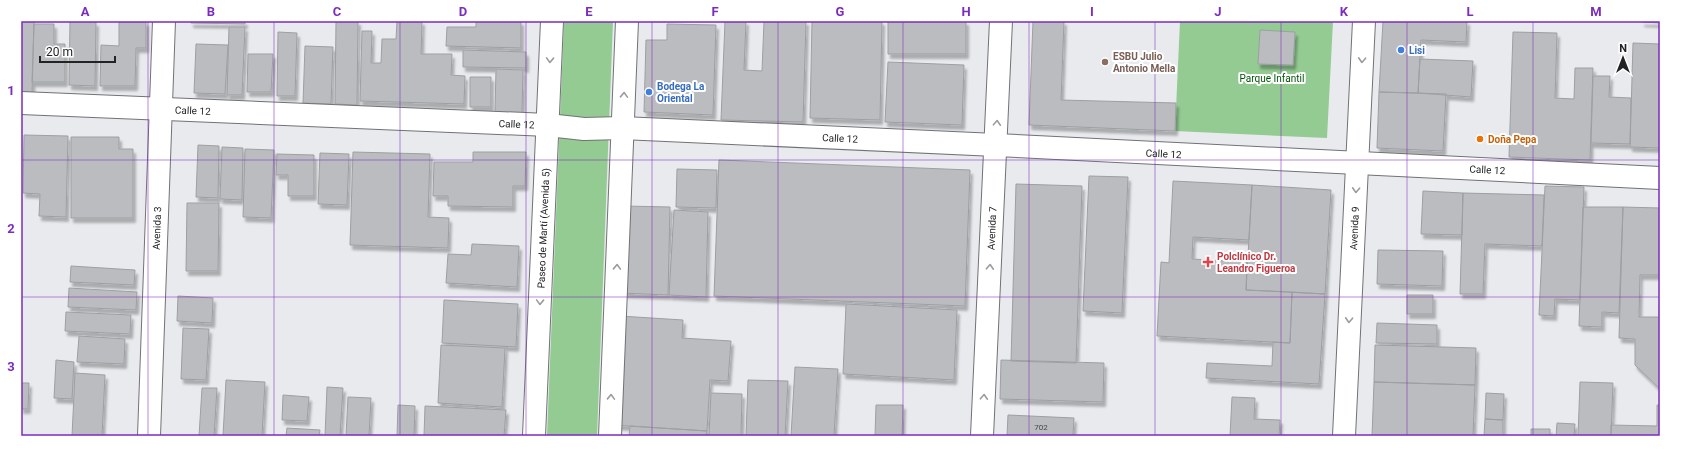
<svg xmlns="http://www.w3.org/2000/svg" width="1681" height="457" viewBox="0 0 1681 457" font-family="Roboto,sans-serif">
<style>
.green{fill:#93cb92}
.building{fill:#babcbf;stroke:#9d9fa2;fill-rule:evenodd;filter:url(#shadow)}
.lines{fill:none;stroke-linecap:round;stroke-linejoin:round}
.street-casing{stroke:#717275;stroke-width:24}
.secondary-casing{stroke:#717275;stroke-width:24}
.street{stroke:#fff;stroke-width:22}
.secondary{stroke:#fff;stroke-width:22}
.oneway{stroke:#9c9c9c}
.grid{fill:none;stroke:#7b2cbf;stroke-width:1;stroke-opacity:0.55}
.shop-dot{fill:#3f7fe0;stroke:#fff;stroke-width:1.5}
.education-dot{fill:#8d6e63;stroke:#fff;stroke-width:1.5}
.food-dot{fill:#e8710a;stroke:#fff;stroke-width:1.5}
.health-dot{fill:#e0444e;stroke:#fff;stroke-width:1.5}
.labels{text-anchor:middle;stroke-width:4;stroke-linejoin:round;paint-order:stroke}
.number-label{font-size:8px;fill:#48494b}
.shop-label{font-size:10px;font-weight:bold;fill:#366cbe;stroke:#fff;text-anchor:start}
.education-label{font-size:10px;font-weight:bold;fill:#785e54;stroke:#fff;text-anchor:start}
.park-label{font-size:10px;fill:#00520a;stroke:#fff}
.street-label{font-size:10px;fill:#222324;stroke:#fff}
.food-label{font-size:10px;font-weight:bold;fill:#c56008;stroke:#fff;text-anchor:start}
.health-label{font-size:10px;font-weight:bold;fill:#be3a42;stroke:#fff;text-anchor:start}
.neatline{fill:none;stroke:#7b2cbf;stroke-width:1.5}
.grid-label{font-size:13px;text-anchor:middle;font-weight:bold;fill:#7b2cbf}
</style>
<defs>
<filter id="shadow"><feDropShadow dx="2.5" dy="4.5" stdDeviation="1" flood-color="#0004"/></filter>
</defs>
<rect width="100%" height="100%" fill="#e8eaed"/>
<path class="green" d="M564,21h49l-16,415h-50z
M1180,21h153l-6,117 -152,-7z"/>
<path class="building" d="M21,21h13l-2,74h-11z
M70,21l26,1 -1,64 -26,-1z
M191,21h54v3l-54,-1z
M336,21h22l-1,84 -22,-1z
M397,21h25l-1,33h31l-1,21 14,1 -1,28 -104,-3 2,-70h10l-1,32h10l1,-24h14z
M476,21h45v27l-75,-2 1,-19h29z
M725,21h21l-2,49 18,1 2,-50h42l-3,101 -82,-2z
M812,21h70l-2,99 -70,-2z
M888,21h78v33h-78z
M1033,21h31l-3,79 115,3 -1,28 -146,-6z
M1383,21h84l-1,21 -45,-2 -3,53 -39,-1z
M1642,21h18v2l-18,-1z
M119,22h27v26h-10l-1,38h-35l1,-41 18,1z
M34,24h20v20h11v38h-33z
M667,24l49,1 -3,90 -69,-3 2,-72h21z
M229,27h16l-3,68h-15z
M1260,30l35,2 -2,33 -35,-1z
M278,32l19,1 -2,63h-18z
M1513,32l44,1 -2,65 19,1 1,-31h18l-3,92 -81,-3z
M1633,43l27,1v104l-30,-1z
M196,44l32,1 -3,49 -31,-1z
M305,46l28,1 -2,57 -28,-1z
M463,50l63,2v16l-63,-1z
M248,54h25l-2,38h-24z
M1420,59l53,2 -2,36 -53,-4z
M888,62l76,3 -2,60 -77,-3z
M496,69l27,1 -1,43 -27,-1z
M1593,76h17l-1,21 22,1 -1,46 -39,-1z
M470,77h21v30h-21z
M1379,92l67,2 -3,57 -66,-3z
M24,135l44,1 -2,81 -27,-1 1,-22 -17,-1z
M71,137h48v12h14v69h-62z
M198,145l21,1 -1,52 -22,-1z
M222,147l21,1 -1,52 -22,-1z
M245,149l29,1 -3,68 -28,-1z
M353,152l77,2 -2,63 21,1 -1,30 -98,-3z
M473,152h53l-1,34h-12v21l-65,-1v-10h-15l1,-34h39z
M320,153l29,1 -2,51 -29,-1z
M277,154l37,1v41h-26v-21h-12z
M719,160l251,10 -5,136 -251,-10z
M677,169l40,1 -1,38 -40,-1z
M1089,176l39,1 -6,136 -39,-2z
M1173,181l79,4 -3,55 -56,-3 -1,22 55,3 -1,28 46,2 -2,51 -133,-7 4,-74 8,1z
M1016,184l66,2 -6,177 -65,-2z
M1252,185l79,5 -6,104 -79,-4z
M1545,186l39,1 -4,113 -25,-1 -1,17 -15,-1z
M1423,191l40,2 -1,42 -41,-1z
M1463,193l81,2 -2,51 -57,-2 -2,50h-23z
M187,203h32l-1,68h-32z
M624,206l46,1 -2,88 -46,-2z
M1583,207h40l-4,106 -17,-1v15l-23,-1z
M1623,207l37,1v181l-25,-24v-26l-16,-1zM1640,275h20l-1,42h-20z
M674,210l34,2 -2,85 -37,-2z
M472,244l47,2 -2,41 -71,-4 2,-29 23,1z
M1378,250l65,1 -1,35 -65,-2z
M71,266l64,4 -1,15 -64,-3z
M69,288l68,4 -1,18 -68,-3z
M1292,292l33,2 -6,90 -113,-6 1,-15 65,3 1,-24 17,1z
M1407,295h26v19h-26z
M178,296l35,2 -1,25 -35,-2z
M444,300l74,4 -2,43 -74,-4z
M846,304l111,6 -3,70 -111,-6z
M66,312l65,3 -1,19 -65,-3z
M620,316l63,4 -1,18 49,3 -3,40 -18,-1 -3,51 -94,-6z
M1377,323l60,2v19l-61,-1z
M183,328l26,1 -3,51 -25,-1z
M79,336l46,3 -1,25 -47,-2z
M441,345l64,3 -3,59 -64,-4z
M1375,345l101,3 -1,37 -101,-3z
M56,360l18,2 -2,37 -18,-1z
M1001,360l103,3 -1,39 -103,-3z
M795,367l43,2 -4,67h-43z
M75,373l30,2 -3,61h-30z
M226,380l39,2 -3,54h-39z
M748,380l40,1 -3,55h-39z
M1374,382l101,3 -2,51h-101z
M1580,382l33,1 -2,53h-33z
M21,383h8l-1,26h-7z
M327,387l16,1 -3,48h-15z
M202,388h15l-3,48h-15z
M711,393l31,1 -1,42h-32z
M1486,393l18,1 -1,26 -18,-1z
M283,395l26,2 -2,24 -25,-1z
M348,397l23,1 -2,38h-23z
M1232,397l23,1 -1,21 26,1 -1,16h-49z
M398,405l17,1 -1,30h-17z
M876,405h27l-1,31h-27z
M1657,405h3v31h-49v-11l46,1z
M425,406l81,4 -2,26h-80z
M1008,415l66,3 -1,18h-66z
M1485,419l18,1v16h-19z
M1557,423l18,1 -1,12h-18z
M630,426l77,5 -1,5h-77z
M287,428l33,2 -1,6h-33z
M1531,429h19v7h-19z"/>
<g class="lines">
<defs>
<g id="street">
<path id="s1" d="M21,103l527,22 36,4 38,-1 374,17 664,33"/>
<path id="s2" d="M149,436l15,-415"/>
<path id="s3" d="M534,436l18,-415"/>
<path d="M610,436l17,-415"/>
<path id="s4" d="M982,436l19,-415"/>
</g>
<g id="secondary">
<path id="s5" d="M1344,436l20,-415"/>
</g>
</defs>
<use href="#street" class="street-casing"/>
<use href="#secondary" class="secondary-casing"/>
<use href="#street" class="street"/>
<use href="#secondary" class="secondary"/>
</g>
<defs><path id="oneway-chevron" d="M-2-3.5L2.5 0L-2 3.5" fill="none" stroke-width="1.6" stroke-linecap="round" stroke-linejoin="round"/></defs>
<g class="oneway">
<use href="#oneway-chevron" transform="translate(550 60) rotate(92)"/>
<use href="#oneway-chevron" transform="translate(1362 60) rotate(93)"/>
<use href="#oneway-chevron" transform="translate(624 95) rotate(-88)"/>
<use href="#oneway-chevron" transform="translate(997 123) rotate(-87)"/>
<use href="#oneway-chevron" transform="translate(1356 190) rotate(93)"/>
<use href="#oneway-chevron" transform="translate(617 267) rotate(-88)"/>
<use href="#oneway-chevron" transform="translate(990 267) rotate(-87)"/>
<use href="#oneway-chevron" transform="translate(540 302) rotate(92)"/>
<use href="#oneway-chevron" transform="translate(1349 320) rotate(93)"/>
<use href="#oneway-chevron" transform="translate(611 397) rotate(-88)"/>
<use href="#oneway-chevron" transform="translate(984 397) rotate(-87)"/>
</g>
<path class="grid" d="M148,21v415M274,21v415M400,21v415M526,21v415M652,21v415M778,21v415M903,21v415M1029,21v415M1155,21v415M1281,21v415M1407,21v415M1533,21v415M21,160h1639M21,297h1639"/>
<g class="shop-dot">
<circle cx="1401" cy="50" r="4"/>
<circle cx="649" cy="92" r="4"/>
</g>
<circle class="education-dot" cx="1105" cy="62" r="4"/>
<circle class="food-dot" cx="1480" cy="139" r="4"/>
<path class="health-dot" d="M1206 256h4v4h4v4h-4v4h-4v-4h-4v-4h4z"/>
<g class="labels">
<g class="number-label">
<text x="1041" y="430">702</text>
</g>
<g class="shop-label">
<text x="1409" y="54">Lisi</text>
<text x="657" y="90">Bodega La<tspan x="657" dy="12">Oriental</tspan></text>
</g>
<g class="education-label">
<text x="1113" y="60">ESBU Julio<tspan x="1113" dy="12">Antonio Mella</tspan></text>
</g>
<g class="park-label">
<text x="1272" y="82">Parque Infantil</text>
</g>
<g class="street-label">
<text dy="4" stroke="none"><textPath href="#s1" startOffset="172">Calle 12</textPath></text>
<text dy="4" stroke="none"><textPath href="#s1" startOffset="496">Calle 12</textPath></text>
<text dy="4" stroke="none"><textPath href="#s1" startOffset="820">Calle 12</textPath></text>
<text dy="4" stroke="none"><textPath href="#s1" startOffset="1144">Calle 12</textPath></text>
<text dy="4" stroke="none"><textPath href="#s1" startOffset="1468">Calle 12</textPath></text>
<text dy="4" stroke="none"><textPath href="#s2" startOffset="208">Avenida 3</textPath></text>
<text dy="4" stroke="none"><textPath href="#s3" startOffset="208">Paseo de Martí (Avenida 5)</textPath></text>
<text dy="4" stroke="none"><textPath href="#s4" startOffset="208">Avenida 7</textPath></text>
<text dy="4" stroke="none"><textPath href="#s5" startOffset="208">Avenida 9</textPath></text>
</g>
<g class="food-label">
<text x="1488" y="143">Doña Pepa</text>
</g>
<g class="health-label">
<text x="1217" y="260">Polclínico Dr.<tspan x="1217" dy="12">Leandro Figueroa</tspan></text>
</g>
</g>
<rect width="1681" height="457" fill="none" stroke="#ffffff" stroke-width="44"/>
<g transform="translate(1623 58)" stroke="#ffffff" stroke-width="3" paint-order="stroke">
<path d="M0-3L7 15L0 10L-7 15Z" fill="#222324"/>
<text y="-6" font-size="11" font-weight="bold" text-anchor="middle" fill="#222324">N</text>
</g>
<path d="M40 56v6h75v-6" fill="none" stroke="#222324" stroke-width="2"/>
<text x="46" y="56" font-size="12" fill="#222324" stroke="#ffffff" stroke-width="3" paint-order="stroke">20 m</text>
<rect x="22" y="22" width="1637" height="413" class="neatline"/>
<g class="grid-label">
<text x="85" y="16">A</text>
<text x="211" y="16">B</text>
<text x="337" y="16">C</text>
<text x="463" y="16">D</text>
<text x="589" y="16">E</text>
<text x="715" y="16">F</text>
<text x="840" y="16">G</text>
<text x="966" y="16">H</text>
<text x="1092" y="16">I</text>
<text x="1218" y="16">J</text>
<text x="1344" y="16">K</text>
<text x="1470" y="16">L</text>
<text x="1596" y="16">M</text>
<text x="11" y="95">1</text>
<text x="11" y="233">2</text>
<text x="11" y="371">3</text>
</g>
</svg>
